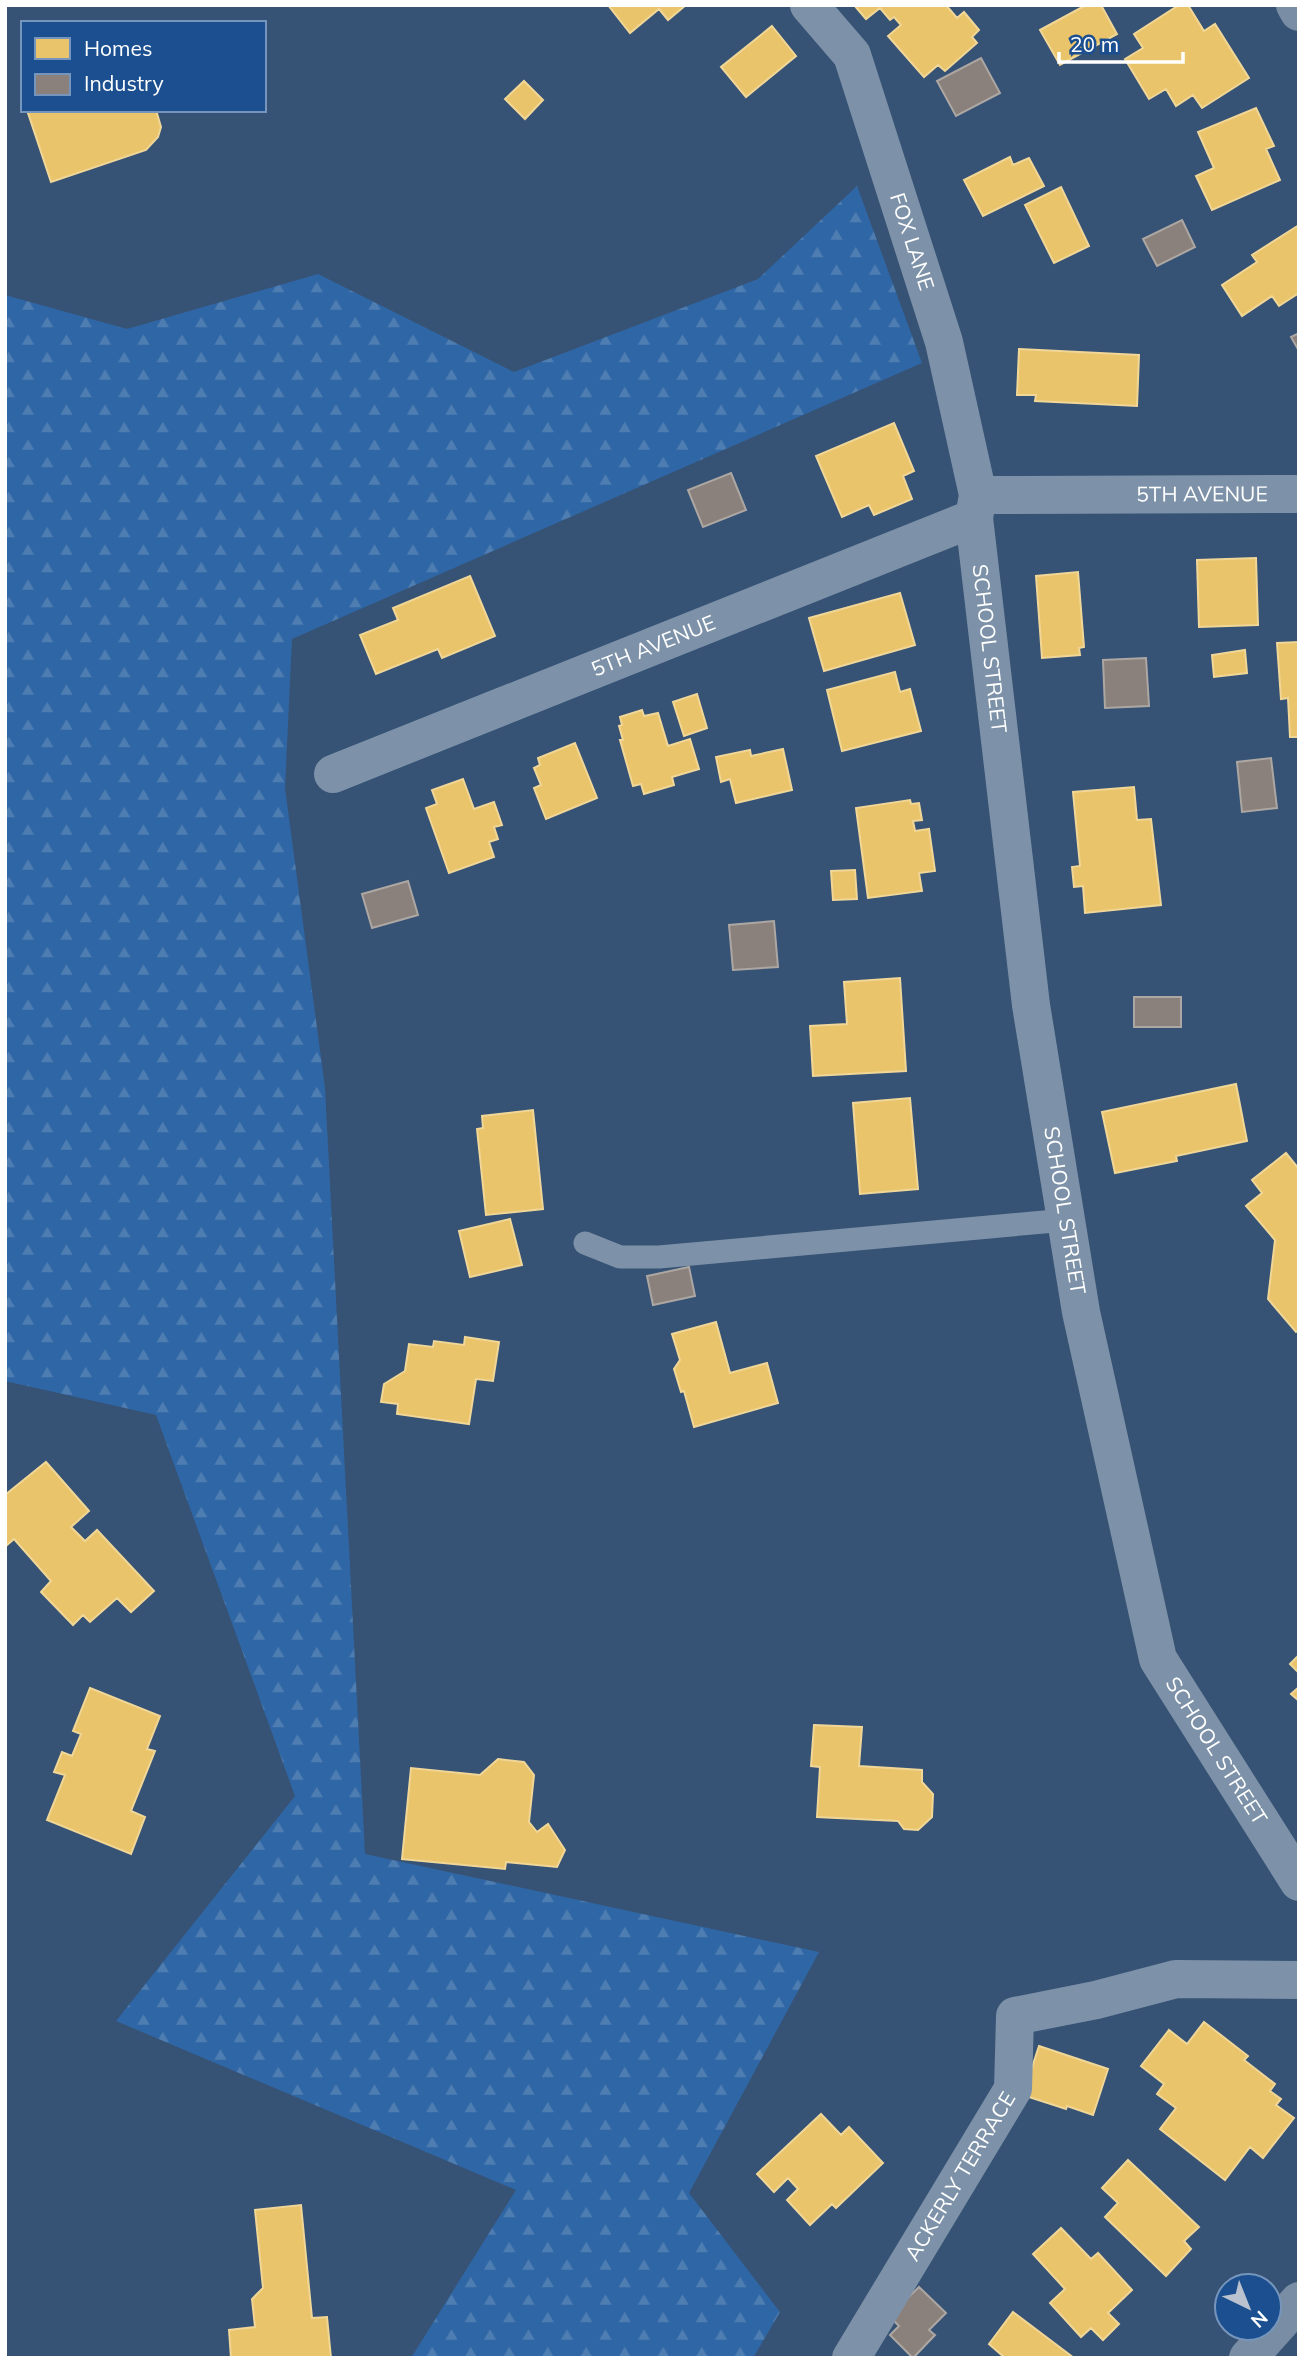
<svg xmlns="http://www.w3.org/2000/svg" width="1304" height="2363" viewBox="0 0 1304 2363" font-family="Mulish,sans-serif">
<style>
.forest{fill:url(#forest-firs)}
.homes{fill:#e9c46a;stroke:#f0d697;stroke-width:2}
.industry{fill:#8a817c;stroke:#ada7a3;stroke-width:2}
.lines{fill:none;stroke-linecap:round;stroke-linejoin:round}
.lane{stroke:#7d92a8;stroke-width:23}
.street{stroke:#7d92a8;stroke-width:38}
.secondary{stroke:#798da4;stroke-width:38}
.labels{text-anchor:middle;stroke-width:7;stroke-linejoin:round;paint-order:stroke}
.street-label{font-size:21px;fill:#fff;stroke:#1b4f8f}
</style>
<defs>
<pattern id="forest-firs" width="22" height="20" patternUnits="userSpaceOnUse" patternTransform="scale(1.75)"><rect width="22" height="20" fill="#2f66a5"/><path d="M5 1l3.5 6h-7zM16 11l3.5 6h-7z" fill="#4e7db2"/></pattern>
</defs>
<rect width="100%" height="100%" fill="#365274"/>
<path class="forest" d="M857,186l65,177 -630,276 -7,149 40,300 40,766 454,98 -130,241 91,119 -27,46h-342l105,-168 -400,-169 179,-225 -139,-381 -151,-34v-1086l122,34 191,-55 196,98 244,-93z"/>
<path class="homes" d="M608,5h78l-18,15 -9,-11 -29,24z
M854,5h92l11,13 7,-6 15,18 -7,7 5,6 -32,28 -7,-6 -14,12 -36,-41 13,-11 -7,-8 -4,3 -10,-12 -14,11z
M1086,5h15l16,29 -57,31 -20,-35z
M1179,5h9l16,26 11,-7 34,54 -47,30 -9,-13 -17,11 -10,-17 -17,10 -24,-40 18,-11 -9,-14z
M772,26l24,30 -50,41 -25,-30z
M524,81l19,19 -18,19 -20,-20z
M1256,108l18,38 -8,3 14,31 -68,30 -16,-34 18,-8 -16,-36z
M27,110h129l5,17 -3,10 -12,13 -95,32z
M1010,157l3,8 16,-7 15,28 -61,30 -19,-36z
M1061,187l28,59 -35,17 -29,-58z
M1299,225v68l-20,13 -7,-10 -30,20 -20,-31 35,-23 -5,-7z
M1019,349l120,6 -2,51 -102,-5 1,-6h-19z
M894,423l20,48 -11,5 9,23 -38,16 -5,-10 -27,12 -26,-61z
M1256,558l2,67 -59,2 -2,-67z
M1078,572l6,75 -5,1 1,7 -38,3 -6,-82z
M470,576l25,60 -53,22 -4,-9 -62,25 -16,-39 38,-15 -5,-12z
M900,593l15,52 -91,26 -15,-53z
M1299,642v95h-9l-2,-39 -7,1 -4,-56z
M1245,650l2,23 -33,4 -2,-22z
M895,672l5,20 10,-3 11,42 -79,20 -15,-61z
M697,694l10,34 -23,8 -11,-34z
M642,710l2,6 14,-3 10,33 22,-7 9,30 -27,8 2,8 -30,9 -3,-10 -8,2 -13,-46h3l-4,-14 3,-1 -2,-8z
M575,743l22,55 -51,21 -12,-31 7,-3 -7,-17 6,-3 -2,-7z
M783,749l9,41 -56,13 -6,-24 -9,3 -5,-25 34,-7 1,6z
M463,779l11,30 20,-7 8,23 -8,2 4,12 -9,3 5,15 -45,16 -23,-65 11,-4 -5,-14z
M1134,787l3,33 14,-1 10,86 -76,8 -2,-27 -9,1 -2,-20 8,-1 -7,-74z
M910,800l1,4 8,-1 3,17 -9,1 2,10 14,-2 6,42 -16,2 3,18 -54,7 -12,-90z
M855,870l2,29 -24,1 -2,-29z
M900,978l6,93 -93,5 -3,-50 37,-2 -3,-42z
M1236,1084l11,57 -71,15 1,5 -62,12 -13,-61z
M910,1098l8,91 -58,5 -7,-91z
M533,1110l10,99 -57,6 -9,-86 6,-1 -1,-12z
M1286,1153l13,16v161l-3,2 -28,-33 7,-59 -29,-34 16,-13 -10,-13z
M510,1219l12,46 -52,12 -11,-46z
M716,1322l14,51 37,-10 11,40 -84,24 -10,-36 -3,1 -7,-23 6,-9 -8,-26z
M465,1337l34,5 -6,39 -17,-2 -7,45 -72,-10 1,-10 -17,-2 3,-18 21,-13 4,-27 24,3 1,-6 30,4z
M46,1462l43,49 -18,16 14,14 12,-11 57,61 -23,21 -14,-14 -27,24 -7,-7 -10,10 -32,-33 10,-11 -37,-42 -7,6 -2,-1v-49z
M1299,1655v18l-9,-9z
M1299,1687v14l-8,-7z
M90,1688l70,28 -13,33 8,2 -24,60 14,6 -14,37 -84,-34 18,-45 -11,-3 8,-20 10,4 9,-22 -8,-3z
M814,1725l48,2 -3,39 63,4v12l11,12 -1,23 -14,13 -14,-1 -6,-8 -81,-4 3,-50 -9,-1z
M498,1759l26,3 10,13 -5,47 8,10 11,-8 17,26 -8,17 -51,-5 -1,7 -103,-10 9,-91 69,7z
M1204,2022l44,34 -4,4 31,24 -5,7 11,8 -5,6 18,13 -31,40 -13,-11 -25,33 -65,-51 16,-21 -19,-14 7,-10 -23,-18 28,-36 18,14z
M1039,2046l69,23 -15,46 -26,-9 -1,3 -43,-14z
M821,2114l20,21 8,-8 34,36 -47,45 -4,-4 -22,21 -23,-25 11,-11 -10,-11 -14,14 -17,-18z
M1128,2160l71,67 -15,14 7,8 -25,27 -61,-59 13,-14 -16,-15z
M301,2205l11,113 15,-1 4,41h-100l-2,-28 26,-3 -3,-28 11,-11 -8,-78z
M1061,2228l30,31 7,-6 34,37 -24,23 11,11 -16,16 -12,-12 -10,9 -31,-34 15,-14 -32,-35z
M1013,2312l61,46h-69l-16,-14z"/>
<path class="industry" d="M981,58l19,35 -44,23 -19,-35z
M1182,220l13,27 -38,19 -14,-27z
M1299,333v18l-8,-14z
M731,473l15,37 -43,17 -15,-37z
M1146,658l3,48 -44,2 -2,-48z
M1271,758l6,50 -35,4 -5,-50z
M408,881l10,34 -46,13 -10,-34z
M774,921l4,46 -45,3 -4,-45z
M1134,997h47v30h-47z
M689,1267l6,29 -42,9 -6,-29z
M919,2287l27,26 -17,17 6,5 -22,23 -23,-23 9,-9 -10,-10z"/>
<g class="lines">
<path class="lane" d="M585,1243l35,14h39l407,-37"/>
<g class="street">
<path id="s1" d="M809,5l43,50 92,287 34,153 -4,23 57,487 50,307 77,347 141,223"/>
<path id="s2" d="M978,495l321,-1"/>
<path id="s3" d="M333,774l641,-256"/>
<path id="s4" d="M851,2358l162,-269 2,-73 81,-16 80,-21 123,1"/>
</g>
<path class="secondary" d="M1295,5l4,7
M1248,2358l51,-57"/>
</g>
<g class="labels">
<g class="street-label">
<text dy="7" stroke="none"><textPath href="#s1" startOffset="262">FOX LANE</textPath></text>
<text dy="7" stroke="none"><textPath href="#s2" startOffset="224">5TH AVENUE</textPath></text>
<text dy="7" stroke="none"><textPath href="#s3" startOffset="345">5TH AVENUE</textPath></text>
<text dy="7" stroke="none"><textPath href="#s1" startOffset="679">SCHOOL STREET</textPath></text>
<text dy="7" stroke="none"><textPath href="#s1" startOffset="1246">SCHOOL STREET</textPath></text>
<text dy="7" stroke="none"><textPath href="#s1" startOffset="1813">SCHOOL STREET</textPath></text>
<text dy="7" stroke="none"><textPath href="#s4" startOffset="212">ACKERLY TERRACE</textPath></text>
</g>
</g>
<rect width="1304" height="2363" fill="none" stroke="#ffffff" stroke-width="14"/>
<rect x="21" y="21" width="245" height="91" fill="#1b4f8f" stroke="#7695bc" stroke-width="2"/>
<rect x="35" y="38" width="35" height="21" fill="#e9c46a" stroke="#7695bc" stroke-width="2"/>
<text x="84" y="56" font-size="21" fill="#ffffff">Homes</text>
<rect x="35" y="74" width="35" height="21" fill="#8a817c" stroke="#7695bc" stroke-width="2"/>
<text x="84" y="91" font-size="21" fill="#ffffff">Industry</text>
<g transform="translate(1248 2307) rotate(137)"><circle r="33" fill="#1b4f8f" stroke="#7695bc" stroke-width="2"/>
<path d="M0-5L12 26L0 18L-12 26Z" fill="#b9c2ce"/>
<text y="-10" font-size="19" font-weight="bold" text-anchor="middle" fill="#ffffff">N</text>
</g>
<path d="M1059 52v10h124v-10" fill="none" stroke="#ffffff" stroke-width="3.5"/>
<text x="1070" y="52" font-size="21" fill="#ffffff" stroke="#1b4f8f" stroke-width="5" paint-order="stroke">20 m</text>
</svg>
